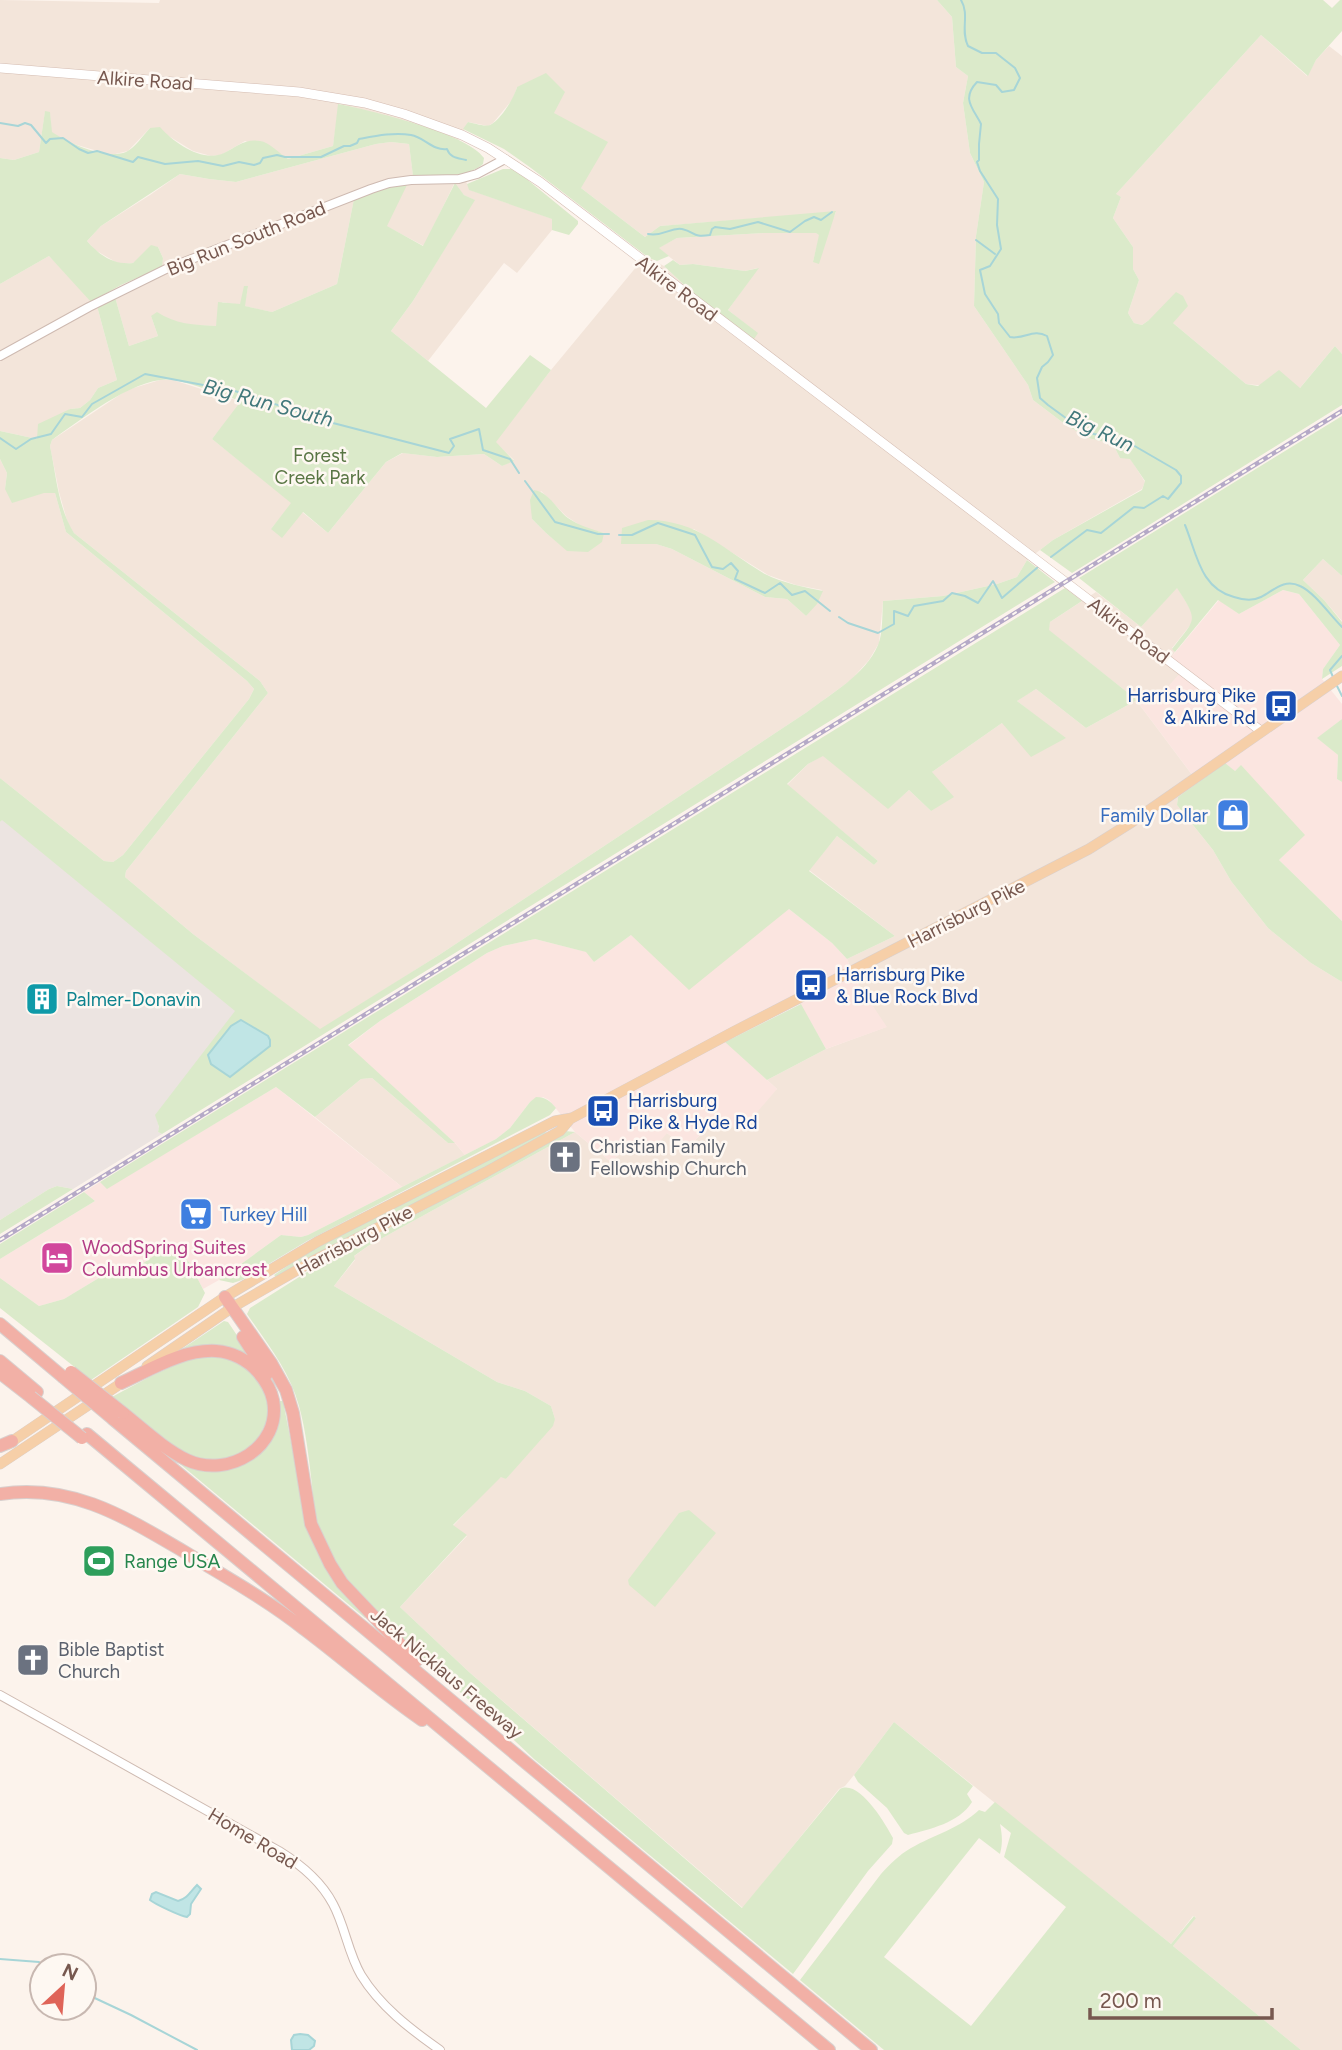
<svg xmlns="http://www.w3.org/2000/svg" width="1342" height="2050" viewBox="0 0 1342 2050" font-family="Figtree,sans-serif">
<style>
.residential{fill:#f3e5da;fill-rule:evenodd}
.commercial{fill:#fbe5e0}
.industrial{fill:#ece4e1}
.green{fill:#dbeaca;fill-rule:evenodd}
.water{fill:#c0e5e5;stroke:#a7d5d7;stroke-width:2}
.lines{fill:none;stroke-linecap:round;stroke-linejoin:round}
.stream{stroke:#a7d5d7;stroke-width:2}
.tertiary-casing{stroke:#cebab1;stroke-width:10}
.secondary-casing{stroke:#d4bcb1;stroke-width:10}
.primary-casing{stroke:#d9d0ce;stroke-width:11}
.motorway-casing{stroke:#d9d0ce;stroke-width:14}
.tertiary{stroke:#fff;stroke-width:8}
.secondary{stroke:#fff;stroke-width:9}
.primary{stroke:#f6cfa8;stroke-width:10}
.motorway{stroke:#f2b0a6;stroke-width:12}
.rail-casing{stroke:#b5a9c7;stroke-width:4.5}
.rail{stroke:#fef8f2;stroke-width:2;stroke-dasharray:5;stroke-linecap:butt}
.motorway-bridge-casing{stroke:#d9d0ce;stroke-width:14;stroke-linecap:butt}
.motorway-bridge{stroke:#f2b0a6;stroke-width:12}
.labels{text-anchor:middle;stroke-width:5;stroke-linejoin:round;paint-order:stroke}
.street-label{font-size:19px;fill:#77584f;stroke:#fef8f2}
.park-label{font-size:19px;fill:#597644;stroke:#fef8f2}
.transit-label{font-size:19px;fill:#164399;stroke:#fef8f2;text-anchor:start}
.shop-label{font-size:19px;fill:#366cbe;stroke:#fef8f2;text-anchor:end}
.culture-label{font-size:19px;fill:#0d838f;stroke:#fef8f2;text-anchor:start}
.worship-label{font-size:19px;fill:#5b616d;stroke:#fef8f2;text-anchor:start}
.hotel-label{font-size:19px;fill:#b23c85;stroke:#fef8f2;text-anchor:start}
.leisure-label{font-size:19px;fill:#27864d;stroke:#fef8f2;text-anchor:start}
.water-label{font-size:21px;font-style:italic;fill:#42787b;stroke:#fef8f2}
</style>
<rect width="100%" height="100%" fill="#fcf3ec"/>
<path class="residential" d="M0,0l159,3 1,-3h777l15,17 4,50 12,9 -5,27 7,50 14,29 -8,54 -2,70 54,79 5,15 33,25 22,13 25,6 7,14h10l15,24 -3,7 -89,51 -26,20 -10,17 -20,7 -54,12 -60,5 -4,42 -10,17 -18,20 -44,32 -368,243 -119,75 -127,-96 -68,-57 1,-6 142,-178 -8,-12 -186,-148 -6,-9 -9,-32 -9,-46 2,-6 75,-50 33,-10h13l69,22 -30,37 80,64 -21,26 31,-17 26,21 58,-71 17,-9 34,4 47,-3 18,12 12,-6 -19,-18 56,-72 86,-104 12,-8 15,8 35,33 54,39 4,-5 -29,-23 30,-42 -13,3 -52,-7 -13,1 -22,-17 19,-10 87,-5h52l4,1 -7,28 23,-50 -176,14 -15,11 -64,-49 -27,-75 -37,-26 -4,12 -20,24 -5,3 -20,-4 -10,19 -49,-19 -70,-18 -6,42 -45,13 -8,-5 -35,-13 -24,14 -10,1 -18,-5 -26,-16 -17,-7 -22,23 -17,4 -44,-13 -16,-10 -1,-19 -5,-1 -6,40 -25,8 -14,-2zM541,491l25,25 18,12 20,5 -36,18 -22,-18 -14,-14zM694,529l74,46 28,10 26,5 -16,26 -19,-17 -22,-2 -93,-48 -16,-5h-34z
M1261,35l46,41 9,-16 13,-14 13,10v298l-7,-8 -36,43 -53,-5 -73,-61 -24,-3 -7,5 -8,-2 -6,-10 11,-33 -6,-11v-22l-20,-29 8,-21 -6,-2z
M391,142l18,2 4,31 49,-2 8,17 83,29 -1,11 -35,43 -13,-10 -76,98 -37,-30 22,-30 61,-101 -10,-5 -10,-11 -30,62 -38,-20 -32,-27 -17,85 -65,28 -28,-6 4,-19 -8,18 -18,-3 -6,24 -27,-1 -38,-9 7,20 -29,10 -16,-56 48,-23 2,-9 -5,-11 -25,16 -14,1 -24,-14 -8,-9 14,-15 49,-31 30,-21 29,5 27,3 140,-38z
M49,256l48,50 20,74 -19,8 -8,12 -10,8 -10,1 -33,30 -37,-8v-147z
M0,459l7,14 -2,16 50,4 11,39 181,149 7,8 -5,10 -126,156 -10,7 -9,-1 -104,-83z
M1323,559l19,17v45l-18,-21 -21,-20z
M1177,587l15,25v11l-20,25 3,4 -6,9 13,11 -16,17 -27,15 60,80 -21,13 -1,8 36,45 18,31 37,47 43,35 31,19v1068h-41l-128,-104 23,-29 -3,-1 -22,28 -277,-222 -40,53 -9,11 -6,3 -96,119 -274,-236 -69,-65 67,-71 -14,-10 40,-43 9,-7 4,3 49,-60 -4,-13 -26,-15 -28,-9 -163,-96 21,-26 -2,-3 15,-11 207,-114 36,30 25,-23 31,-6 20,16 31,-33 59,-27 -10,-9 59,-31 60,-22 -30,-46 -9,-22 48,-23 -86,-66 28,-34 37,29 4,-4 -91,-76 21,-21 15,-9 65,53 21,-18 22,21 1,-39 70,-49 63,16 -48,-38 7,-5 12,-7 50,39 51,-28 -89,-70 2,-8 46,-30 45,35z
M372,1078l76,65h7l10,12 -63,32 -87,-70 46,-38z"/>
<path class="commercial" d="M1283,590l16,4 41,51 -17,24 -1,10 20,25v15l-24,19 20,17 -1,24 5,3v139l-63,-61 25,-25 -63,-69 -6,5 -10,-7 -26,20 -60,-80 27,-15 15,-17 -13,-11 51,-61 20,14z
M789,909l43,34 15,16 9,22 31,46 -61,22 -26,-45 -75,37 52,48 -37,43 -22,-16 -31,33 -20,-16 -15,18 -16,-12 -25,23 -36,-30 -26,-32 -6,-3 -13,5 -20,26 -14,11 -31,16 -10,-12 -107,-97 32,-25 107,-68 16,-7 32,-7 52,13 7,10 37,-27z
M276,1087l126,100 -94,48 -7,2 -20,-2 -62,45 -16,9 -14,-27 -19,-17 -37,25 -16,-3 -53,32 -25,7 -39,-28v-19l95,-58 -11,-9 16,-10 7,6z"/>
<path class="industrial" d="M2,819l234,192 -80,104 3,13 -1,4 4,2 -89,55 -16,-3 -8,3 -49,31v-398z"/>
<path class="green" d="M937,0h386l9,8 8,-8h2v31l-26,29 -8,16 -47,-41 -145,159 5,3 -8,21 20,29v22l6,11 -11,33 6,10 8,2 7,-5 27,-28 7,4 5,10 -15,17 73,61 12,2 21,-16 21,18 35,-42 7,8v51l-270,168 -32,-23 13,-10 89,-50 3,-9 -15,-22 -10,-1 -7,-14 -25,-6 -22,-13 -33,-25 -5,-15 -54,-79 2,-70 8,-54 -14,-29 -7,-50 5,-27 -12,-9 -4,-50z
M546,73l19,19 -11,21 54,29 -27,46 64,49 15,-11 176,-15 -17,53 -6,-2 6,-27 -3,-2h-52l-87,5 -18,10 10,8 -12,5 -8,-3 -118,-90 -27,-19 -41,-20 5,-7c6,1 16,5 22,3 11,-5 24,-27 27,-38z
M338,104c31,6 129,29 146,54l-1,6c-17,15 -49,11 -70,12l-4,-32 -18,-2 -15,2 -140,38 -27,-3 -29,-5 -79,52 -14,15c13,15 27,24 46,22l18,-18 7,2 5,11 -1,9 -41,18 -30,17 -42,-46 -49,28v-126l14,2 25,-8 6,-41 5,1 2,20c17,11 53,28 74,20 9,-4 17,-17 24,-24l10,-1c14,16 43,36 64,26 12,-6 22,-15 36,-12 9,1 20,13 28,18l45,-13z
M503,169h9l6,3 60,49v3l-9,11 -17,-5v-11l-83,-29 -2,-6z
M455,183l9,12 11,5 -62,101 -22,30 95,77 44,-53 21,15 -55,72 18,19 -12,5 -18,-12 -47,3 -35,-4 -16,9 -58,71 -25,-21 -21,26 -11,-9 20,-26 -79,-64 29,-38c-20,-6 -48,-18 -68,-21 -36,-5 -92,40 -121,60l-2,6c6,28 8,62 24,87l186,148 8,12 -142,178 -1,6 68,57 127,95 119,-74 368,-243c25,-19 58,-37 71,-67 5,-12 4,-30 5,-44l60,-5 54,-12 20,-7 10,-17 28,22 -893,552 -4,-2 1,-5 -4,-12 80,-104 -233,-191 -2,2v-44l104,83 9,1 10,-7 126,-156 5,-10 -7,-8 -181,-149 -11,-39h-11l-32,10 -7,-14 2,-16 -7,-14v-28l37,8 1,-15 32,-15 10,-1 10,-8 8,-12 19,-8 -20,-74 18,-9 14,49 29,-10 -7,-20 6,-4c18,12 37,13 59,14l2,-24 22,2 4,-18h4l-3,20 27,6 65,-28 17,-85 25,-10 28,-4 -20,41 36,20zM241,1020l27,16 2,10 -40,31 8,-56z
M673,260l7,5 13,-1 52,7 14,-3 -31,42 30,23 -4,6 -55,-40 -35,-33z
M1342,416v160l-19,-17 -20,21 21,20 18,22v44l-20,13 1,-10 17,-24 -41,-51 -16,-4 -44,24 -21,-14 -43,52 -3,-3c24,-31 27,-27 5,-61l-36,39 -62,-49z
M534,490c15,2 23,20 34,28 12,8 23,11 36,15l-2,9 -14,10 -21,-1 -21,-18 -14,-14 -2,-19z
M648,520c50,0 76,30 117,54 18,9 39,13 58,17l-6,13 -11,12 -19,-17 -22,-2 -93,-48 -16,-5h-35l1,-16z
M1065,588l17,13 -32,21 -1,8 88,70 -51,28 -50,-39 -19,12 49,37 -35,19 -29,-34 -70,49 22,25 -23,14 -22,-21 -21,19 -65,-53 -15,8 -21,20 91,77 -4,4 -37,-29 -28,35 86,65 -48,23 -15,-16 -43,-34 -100,81 -58,-55 -37,27 -8,-10 -51,-13 -32,7 -16,7 -107,68 -32,24 107,98h-7l-76,-65 -11,1 -46,38 -39,-30 -169,102 -7,-7z
M1342,719v63l-5,-3 1,-24 -21,-17z
M1225,763l10,8 6,-6 64,70 -26,25 63,61v61l-31,-19 -43,-35 -37,-47 -18,-31 -36,-45 1,-8z
M801,1004l25,45 -59,31 -42,-38z
M536,1097c10,0 14,4 20,11l-6,7 -243,126 -65,39 -9,3 -14,-3 62,-45 20,2 7,-2 188,-96 14,-11 20,-26z
M544,1130l2,3 -66,38 -204,106 -2,-2 34,-23z
M565,1131l10,1 -207,114 -14,10 1,3 -21,27 163,96 28,9 26,15 4,13 -2,7 -47,53 -5,-2 -48,48 14,10 -67,72 69,65 273,236 98,-119c19,-10 45,34 53,49l-1,6 -24,27 -75,103 -259,-215c-55,-54 -117,-99 -168,-156 -13,-15 -27,-29 -35,-47 -6,-13 -16,-30 -18,-44 -1,-9 0,-18 -1,-27 -3,-26 -6,-54 -13,-79 -9,-34 -32,-63 -52,-92l3,-6 65,-41 111,-58z
M57,1186l16,3 -73,45v-14l49,-31z
M84,1192l11,9 -95,58v-15z
M170,1245l19,17 16,31 -7,14 -107,73 -91,-72v-30l39,28 25,-7 53,-32 16,3z
M224,1321l4,1 25,37 -69,-7 -2,-3z
M210,1354l28,6 22,19 8,25v14l-7,15 -7,11 -9,8 -19,9 -34,-3 -26,-17 -54,-44c32,-17 62,-35 98,-43z
M278,1401h5l23,118 61,97 -2,2 -191,-159 14,4 61,-4z
M689,1510l27,23 -61,74 -26,-22 -1,-5 51,-67z
M894,1722l79,64 -6,8 5,8c-13,21 -42,27 -64,33l-4,-2 -17,-25 -29,-26 -4,-7z
M995,1802l176,142 23,-28 2,2 -23,28 128,104h-417l-84,-70 81,-106c9,-10 18,-19 30,-26 23,-13 49,-20 68,-38l6,2zM1000,1824l11,9 -7,24 62,50 -95,119 -87,-69 95,-119 21,16c3,-11 2,-20 0,-30z"/>
<path class="water" d="M241,1020l27,16 2,4v6l-40,31 -19,-13 -3,-9 23,-29z
M197,1885l4,4 -10,15 -1,10 -3,3c-7,-1 -32,-13 -37,-17l2,-6 4,-2 22,9c10,-3 12,-9 19,-16z
M300,2034l8,1 7,6 -1,5 -5,4h-17l-1,-10 3,-5z"/>
<g class="lines">
<path class="stream" d="M961,0c9,15 -1,30 7,46l14,7h14l19,15 5,10 -6,12 -12,2 -6,-7 -19,-3c-16,17 -4,26 4,42l-2,20v16l-2,2 3,9 18,28 -1,26 4,24 -11,17 -10,4 5,24 13,20 1,9 11,14c14,3 23,-9 37,-1l6,19 -5,7 -6,5 -5,11 3,20 8,7 26,19 20,10 32,7 50,29 5,6v7l-13,16 -5,-3 -19,12 -10,-1 -33,26 -14,-3 -36,27
M0,123l18,3 7,-3 6,2 15,18 4,-4 13,-1 16,11 9,4 9,-2 36,11 5,-5 27,7 33,-3 25,5 16,-4 15,3 6,-2 3,-5 14,-3 8,2h36l23,-11h6l7,-3 2,-4c16,-3 35,-7 52,-4 13,2 22,16 36,14 3,9 11,9 19,11
M648,234c16,3 22,-7 34,-5 14,3 10,9 28,6l2,-6 3,-2 15,2 28,-7 32,10 15,-11 9,-4 7,3 11,-8
M976,240l19,14
M0,438l16,11 15,-10 20,-5 14,-20 17,3 10,-13 53,-30 90,17 98,32 116,30 5,-7 -4,-7 29,-10 4,21 27,9 9,14
M525,481l30,41 43,12h11
M1185,525c12,29 15,63 49,72 9,3 19,4 27,0 12,-6 23,-19 39,-11 14,6 30,29 42,41
M619,535h13l26,-12 37,12 17,32 11,2 8,-6 7,8 -3,8 30,14 15,-10 12,12 13,-4 25,20
M839,617l9,6 30,10 16,-9v-13l14,5 6,-10 29,-5 9,-8 13,3 13,7 15,-22 9,17 36,-31
M1333,677l-3,-7 12,-14
M1337,686l5,10
M0,1959l39,3 5,4
M84,1993l47,22 66,35"/>
<defs>
<path id="tertiary" d="M0,356l89,-49 77,-38 205,-80 18,-6 22,-3 48,-1 18,-5 28,-15
M0,1695l279,156c21,13 42,30 54,53 12,22 15,49 28,71 19,31 49,54 79,75"/>
<path id="secondary" d="M0,68l299,24 66,11 39,11 58,21 26,13 52,34 721,549"/>
<path id="primary" d="M147,1366l86,-59 80,-46 173,-89 74,-41 11,-13
M8,1444l217,-147 92,-55 238,-121 17,-3 161,-86 356,-183 43,-27 210,-146
M0,1464l126,-84"/>
<path id="motorway" d="M225,1297l46,66 15,27 7,23 18,111 19,40 12,19 74,78
M0,1324l63,53
M243,1337l24,37
M0,1361l37,31
M0,1373l31,24
M121,1383c29,-13 62,-34 95,-32 16,1 32,9 42,21 6,7 13,18 15,28 9,47 -45,79 -86,60 -23,-11 -44,-31 -64,-47
M113,1419l758,631
M87,1434l742,616
M0,1446l12,-5
M0,1494c71,-11 125,23 183,57 41,25 83,48 121,78 40,30 77,63 118,91"/>
</defs>
<use href="#tertiary" class="tertiary-casing"/>
<use href="#secondary" class="secondary-casing"/>
<use href="#primary" class="primary-casing"/>
<use href="#motorway" class="motorway-casing"/>
<use href="#tertiary" class="tertiary"/>
<use href="#secondary" class="secondary"/>
<use href="#primary" class="primary"/>
<use href="#motorway" class="motorway"/>
<defs>
<path id="rail" d="M0,1240l1342,-829"/>
</defs>
<use href="#rail" class="rail-casing"/>
<use href="#rail" class="rail"/>
<defs>
<path id="motorway-bridge" d="M71,1372l52,41
M63,1377l50,42
M31,1397l51,41"/>
</defs>
<use href="#motorway-bridge" class="motorway-bridge-casing"/>
<use href="#motorway-bridge" class="motorway-bridge"/>
</g>
<defs>
<symbol id="bus-square" viewBox="-11 -11 22 22"><rect x="-9" y="-9" width="18" height="18" rx="4" fill="#1a4fb4" stroke="#fef8f2"/><path d="M-5-6H5V4H4V6H2V4H-2V6H-4V4H-5ZM-3.5-4V0h7V-4ZM-3.5 1.2v1.5H-2V1.2ZM2 1.2v1.5H3.5V1.2Z" fill="#fff"/></symbol>
<symbol id="shop-square" viewBox="-11 -11 22 22"><rect x="-9" y="-9" width="18" height="18" rx="4" fill="#3f7fe0" stroke="#fef8f2"/><path d="M-5-2.5h2.3a2.7 3.5 0 0 1 5.4 0H5L5.5 6h-11ZM-1.5-2.5h3a1.5 2.3 0 0 0-3 0Z" fill="#fff"/></symbol>
<symbol id="building-square" viewBox="-11 -11 22 22"><rect x="-9" y="-9" width="18" height="18" rx="4" fill="#0f9aa8" stroke="#fef8f2"/><path d="M-4-6H4V6H1V3H-1V6H-4ZM-2.5-4.3h1.7v1.8h-1.7ZM.8-4.3h1.7v1.8H.8ZM-2.5-1h1.7V.8h-1.7ZM.8-1h1.7V.8H.8Z" fill="#fff"/></symbol>
<symbol id="church-square" viewBox="-11 -11 22 22"><rect x="-9" y="-9" width="18" height="18" rx="4" fill="#6b7280" stroke="#fef8f2"/><path d="M-1.2-6h2.4v3.5h3.3v2.4h-3.3V6h-2.4V-.1h-3.3v-2.4h3.3Z" fill="#fff"/></symbol>
<symbol id="supermarket-square" viewBox="-11 -11 22 22"><rect x="-9" y="-9" width="18" height="18" rx="4" fill="#3f7fe0" stroke="#fef8f2"/><path d="M-6-5.5h2.5l.6 2H6L4.5 2H-2.5L-4.4-4H-6ZM-1.5 3.2a1.3 1.3 0 1 0 .1 0ZM3 3.2a1.3 1.3 0 1 0 .1 0Z" fill="#fff"/></symbol>
<symbol id="hotel-square" viewBox="-11 -11 22 22"><rect x="-9" y="-9" width="18" height="18" rx="4" fill="#d1479c" stroke="#fef8f2"/><path d="M-6-4.5h1.5V1H6V5H4.5V3h-9V5H-6ZM-4 0a1.8 1.8 0 1 1 3.6 0ZM.5 0V-2.5h3Q6-2.5 6 0Z" fill="#fff"/></symbol>
<symbol id="stadium-square" viewBox="-11 -11 22 22"><rect x="-9" y="-9" width="18" height="18" rx="4" fill="#2e9e5b" stroke="#fef8f2"/><path d="M0-5a6.5 5 0 1 0 0 10a6.5 5 0 1 0 0-10ZM-3.5-1.8h7v3.6h-7Z" fill="#fff"/></symbol>
</defs>
<g fill-rule="evenodd">
<use href="#bus-square" x="1262" y="687" width="38" height="38"/>
<use href="#shop-square" x="1214" y="796" width="38" height="38"/>
<use href="#bus-square" x="792" y="966" width="38" height="38"/>
<use href="#building-square" x="23" y="980" width="38" height="38"/>
<use href="#bus-square" x="584" y="1092" width="38" height="38"/>
<use href="#church-square" x="546" y="1138" width="38" height="38"/>
<use href="#supermarket-square" x="177" y="1195" width="38" height="38"/>
<use href="#hotel-square" x="38" y="1239" width="38" height="38"/>
<use href="#stadium-square" x="80" y="1542" width="38" height="38"/>
<use href="#church-square" x="14" y="1641" width="38" height="38"/>
</g>
<g class="labels">
<g class="street-label">
<text transform="translate(145 80) rotate(4)" y="7">Alkire Road</text>
<text transform="translate(246 238) rotate(-22)" y="7">Big Run South Road</text>
<text transform="translate(677 288) rotate(37)" y="7">Alkire Road</text>
<text transform="translate(1129 630) rotate(37)" y="7">Alkire Road</text>
<text transform="translate(966 913) rotate(-27)" y="7">Harrisburg Pike</text>
<text transform="translate(354 1240) rotate(-28)" y="7">Harrisburg Pike</text>
<text transform="translate(447 1673) rotate(40)" y="7">Jack Nicklaus Freeway</text>
<text transform="translate(253 1838) rotate(31)" y="7">Home Road</text>
</g>
<g class="park-label">
<text x="320" y="462">Forest<tspan x="320" dy="22">Creek Park</tspan></text>
</g>
<g class="transit-label">
<text x="1256" y="702" text-anchor="end">Harrisburg Pike<tspan x="1256" dy="22">&amp; Alkire Rd</tspan></text>
<text x="836" y="981">Harrisburg Pike<tspan x="836" dy="22">&amp; Blue Rock Blvd</tspan></text>
<text x="628" y="1107">Harrisburg<tspan x="628" dy="22">Pike &amp; Hyde Rd</tspan></text>
</g>
<g class="shop-label">
<text x="1208" y="822">Family Dollar</text>
<text x="220" y="1221" text-anchor="start">Turkey Hill</text>
</g>
<g class="culture-label">
<text x="66" y="1006">Palmer-Donavin</text>
</g>
<g class="worship-label">
<text x="590" y="1153">Christian Family<tspan x="590" dy="22">Fellowship Church</tspan></text>
<text x="58" y="1656">Bible Baptist<tspan x="58" dy="22">Church</tspan></text>
</g>
<g class="hotel-label">
<text x="82" y="1254">WoodSpring Suites<tspan x="82" dy="22">Columbus Urbancrest</tspan></text>
</g>
<g class="leisure-label">
<text x="124" y="1568">Range USA</text>
</g>
<g class="water-label">
<text transform="translate(268 403) rotate(15)" y="7">Big Run South</text>
<text transform="translate(1100 431) rotate(25)" y="7">Big Run</text>
</g>
</g>
<g transform="translate(63 1987) rotate(26)"><circle r="33" fill="#fef8f2" stroke="#c8b8b1" stroke-width="2"/>
<path d="M0-5L12 26L0 18L-12 26Z" fill="#df6458"/>
<text y="-10" font-size="19" font-weight="bold" text-anchor="middle" fill="#77584f">N</text>
</g>
<path d="M1090 2008v10h182v-10" fill="none" stroke="#77584f" stroke-width="3.5"/>
<text x="1100" y="2008" font-size="21" fill="#77584f" stroke="#fef8f2" stroke-width="5" paint-order="stroke">200 m</text>
</svg>
